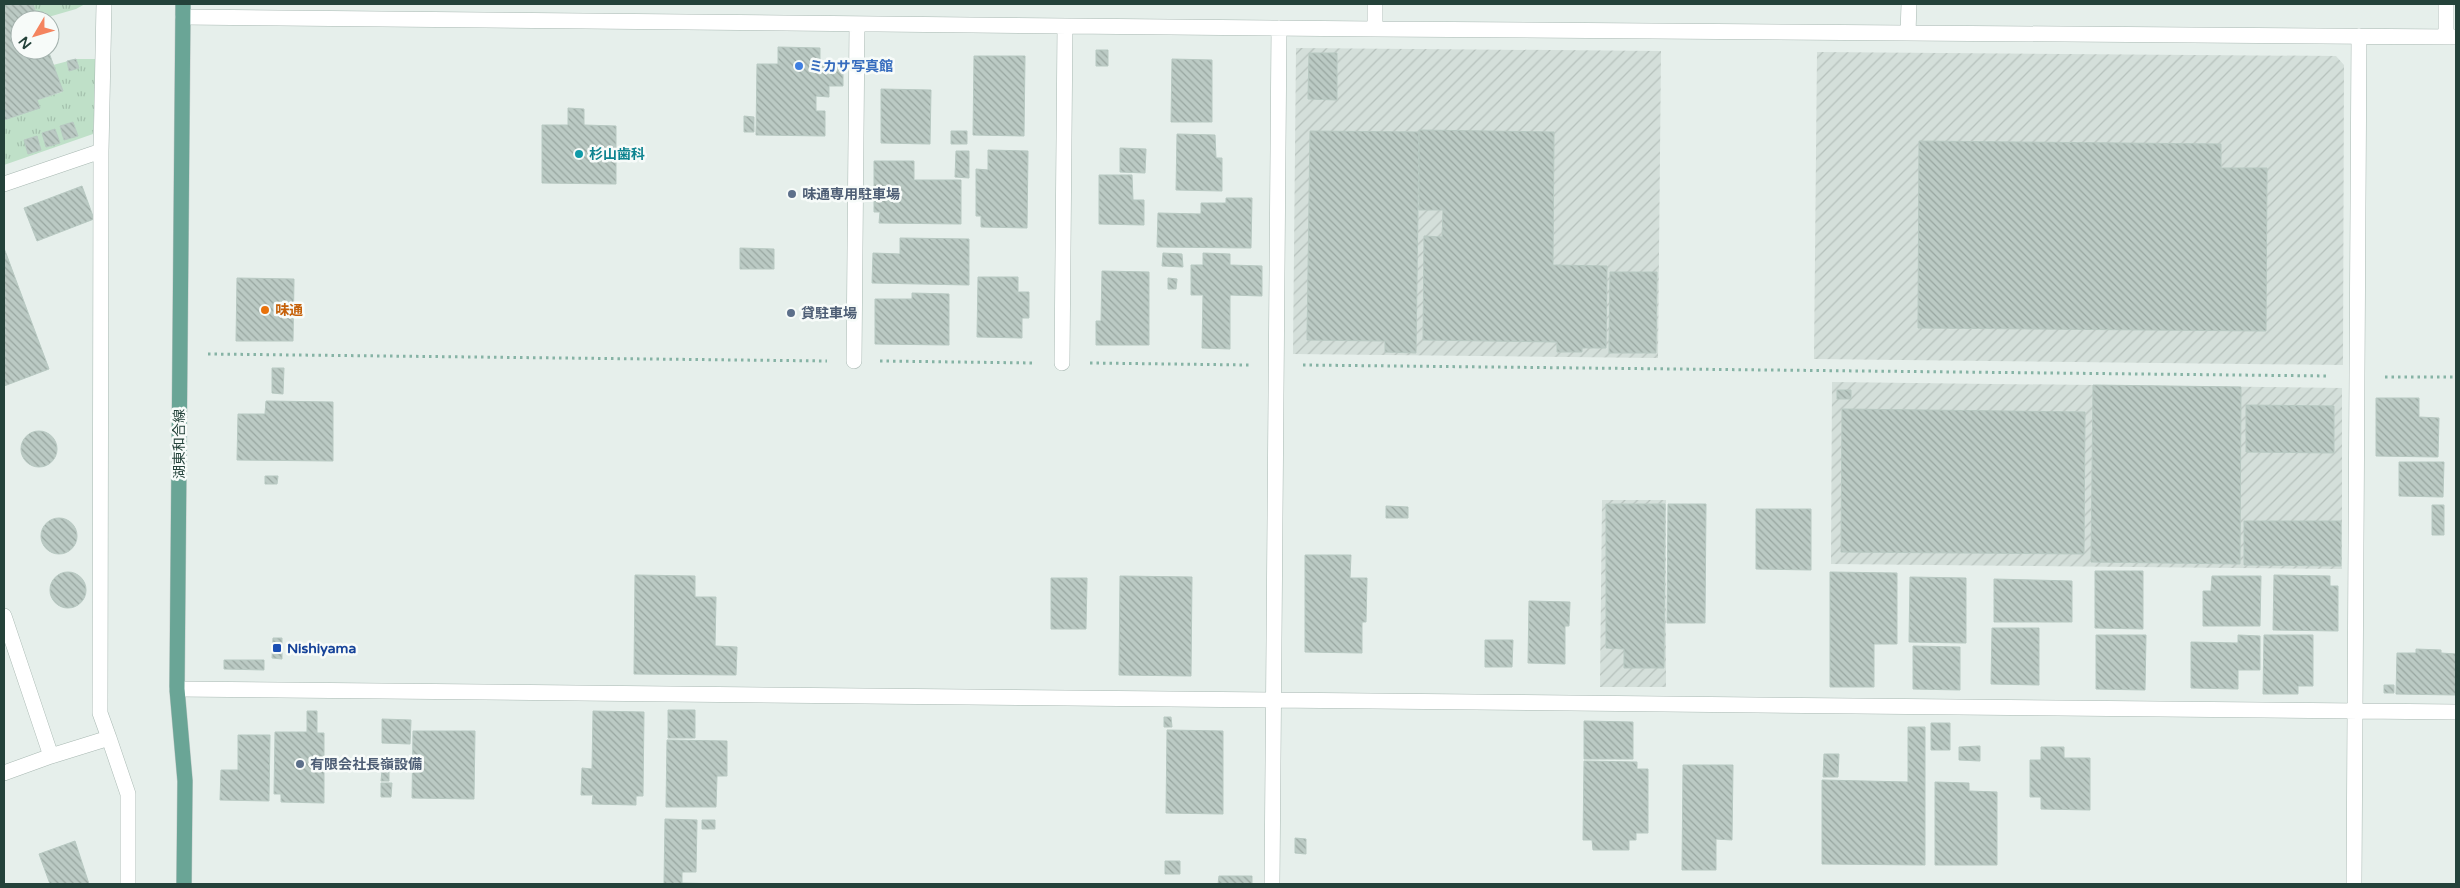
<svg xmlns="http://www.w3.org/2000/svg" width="2460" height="888" viewBox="0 0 2460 888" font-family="'Varela Round','Noto Sans JP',sans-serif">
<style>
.industrial{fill:url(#industrial-furrows)}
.grass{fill:url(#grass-tufts)}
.building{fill:url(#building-back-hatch);stroke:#b8c9c2}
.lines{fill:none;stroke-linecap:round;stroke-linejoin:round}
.minor-casing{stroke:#a8b8b2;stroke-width:16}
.major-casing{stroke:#c2cac8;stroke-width:16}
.path{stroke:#86b3a5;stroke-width:3;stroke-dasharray:2.5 4;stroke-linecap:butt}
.minor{stroke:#fff;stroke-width:15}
.major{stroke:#6aa596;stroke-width:15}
.shop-dot{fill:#3f7fe0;stroke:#f7fbf9;stroke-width:2}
.culture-dot{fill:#0f9aa8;stroke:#f7fbf9;stroke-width:2}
.service-dot{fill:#5c6f8a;stroke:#f7fbf9;stroke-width:2}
.food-dot{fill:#e8710a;stroke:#f7fbf9;stroke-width:2}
.transit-dot{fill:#1a4fb4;stroke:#f7fbf9;stroke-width:2}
.labels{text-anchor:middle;stroke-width:5;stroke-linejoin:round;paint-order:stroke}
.shop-label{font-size:14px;font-weight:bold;fill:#366cbe;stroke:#f7fbf9;text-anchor:start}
.culture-label{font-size:14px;font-weight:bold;fill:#0d838f;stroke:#f7fbf9;text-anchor:start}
.service-label{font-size:14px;font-weight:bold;fill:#4e5e75;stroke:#f7fbf9;text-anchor:start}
.food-label{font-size:14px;font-weight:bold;fill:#c56008;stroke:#f7fbf9;text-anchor:start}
.street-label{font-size:14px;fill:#24423a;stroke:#f7fbf9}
.transit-label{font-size:14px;font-weight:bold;fill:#164399;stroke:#f7fbf9;text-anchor:start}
</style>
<defs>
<pattern id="industrial-furrows" width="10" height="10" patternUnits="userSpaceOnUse" patternTransform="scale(1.25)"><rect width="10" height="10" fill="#d4dfda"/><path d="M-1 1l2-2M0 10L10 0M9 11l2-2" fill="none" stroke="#b6c1bc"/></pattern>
<pattern id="grass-tufts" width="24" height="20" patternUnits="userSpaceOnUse" patternTransform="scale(1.25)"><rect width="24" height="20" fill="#bfe0c8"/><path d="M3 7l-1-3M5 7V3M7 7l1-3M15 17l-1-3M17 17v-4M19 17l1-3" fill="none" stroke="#a4c1ad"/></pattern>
<pattern id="building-back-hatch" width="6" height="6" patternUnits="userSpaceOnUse" patternTransform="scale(1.25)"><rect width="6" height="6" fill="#bbcac4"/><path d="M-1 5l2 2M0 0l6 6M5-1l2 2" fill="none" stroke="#98a6a0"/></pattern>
</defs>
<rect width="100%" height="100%" fill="#e6efeb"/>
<path class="industrial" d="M1296,48l365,3 -3,307 -365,-4z
M1817,52l519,4 8,9 -1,300 -529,-6z
M1832,382l510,6v181l-511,-5z
M1602,500h64v187h-66z"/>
<path class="grass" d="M33,4h52l-9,5 -38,11z
M76,59h21l-4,75 -89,31v-45l35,-12 -2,-8 25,-8 -9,-27z"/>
<path class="building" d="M4,4h29l5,16h-18v30h28l15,41 -26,9 3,8 -36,12z
M778,47l42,1v13h23v25h-14v11l-13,-1v15h9v25l-69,-1 1,-71h21z
M1096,50h12v16h-12z
M1309,53h28v47l-29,-1z
M974,56h51l-1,80 -51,-1z
M76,59l3,9 -10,3 -2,-10z
M1172,59l40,1v62h-41z
M881,89l50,1 -1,54 -49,-1z
M568,108l16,1v16l32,1v58l-74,-1v-58h26z
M744,116l10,1v15h-10z
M73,122l5,14 -14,4 -4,-14z
M55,129l5,14 -14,4 -4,-14z
M1419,130l135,2 -1,133 54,1 -1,82h-24v4h-25v-10l-134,-2 1,-104 18,1 1,-27h-24z
M951,131h16v13h-16z
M1310,131l109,1 -3,221 -31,-1v-11l-78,-1z
M1177,134l38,1 1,23h6v33l-46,-1z
M37,136l4,14 -13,4 -4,-14z
M1919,141l302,3v24h46l-1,163 -348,-3z
M1120,148l26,1 -1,24 -25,-1z
M988,150l40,1 -1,77 -46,-1v-11h-5v-47l12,1z
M956,151h13v27l-14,-1z
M874,161h40v19h47v44l-82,-1 1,-11h-6z
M1099,175h33l1,25h11v25l-45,-1z
M82,186l12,33 -57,22 -13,-33z
M1226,198h26l-1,50 -94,-1 1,-34 43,1v-11h25z
M900,238l69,1v46l-97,-2 1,-30 27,1z
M4,248l45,121 -45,17z
M740,248l34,1v20h-34z
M1163,253l19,1 1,13 -21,-1z
M1203,253l27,1v11l32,1v30l-32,-1v54l-28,-1 1,-53h-12v-30h12z
M1102,271l47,1v73h-53v-24h5z
M1610,272h47l-1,81h-47z
M978,277h40v15h11v26h-7v20l-45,-1z
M237,278l57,1 -1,62h-57z
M1168,278l9,1 -1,10h-8z
M912,293l37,1v51l-74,-1v-45h37z
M272,368h12l-1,26 -11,-1z
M2093,385l148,2 -1,177 -149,-2z
M1837,390h14v9h-14z
M2376,398h43v19l20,1 -1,39 -62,-1z
M266,401l67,1v59l-96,-1 1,-46h27z
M2246,405l88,1v47l-88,-1z
M1842,409l243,3 -1,142 -243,-2z
M21 449a18 18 0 1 1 36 0a18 18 0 1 1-36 0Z
M2399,462h45l-1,35 -44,-1z
M265,476h13l-1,8h-12z
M1606,504h59l-1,164h-40v-19l-18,-1z
M1668,504h38l-1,119h-38z
M2432,505h12v30h-12z
M1386,506l22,1v11h-22z
M1756,509h55v61l-55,-1z
M41 536a18 18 0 1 1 36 0a18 18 0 1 1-36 0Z
M2244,521h97v45l-97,-1z
M1305,555h46l-1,23h17l-1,44h-4v31l-57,-1z
M2095,571h48v58l-48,-1z
M50 590a18 18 0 1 1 36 0a18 18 0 1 1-36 0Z
M1830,572l67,1v71h-23v43h-44z
M635,575l60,1v21h21l-1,49 22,1 -1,28 -102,-1z
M2274,575l56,1v10h8v45l-65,-1z
M1120,576l72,1 -1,99 -72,-1z
M2212,576h49l-1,50h-57v-35h8z
M1910,577l56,1v65l-57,-1z
M1051,578h36l-1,51h-35z
M1994,579l78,2v41h-78z
M1529,601l41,1 -1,24h-4v38l-37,-1z
M1992,628h47v57l-48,-1z
M2096,635h50l-1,55 -49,-1z
M2238,635l22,1v34h-22v19l-47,-1v-46l47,1z
M2264,635h49v51h-15v8h-35z
M273,638h9v21l-10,-1z
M1485,640h28l-1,27h-27z
M1913,646l47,1v43l-47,-1z
M2416,649l25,1v3l15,1v41l-60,-1 1,-41h19z
M224,660h40v10l-40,-1z
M2384,685h10v8h-10z
M668,710h27v28h-27z
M307,711h10v22h7v70l-43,-1v-8h-7l1,-62h32z
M593,711l51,1 -1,84h-7v9l-44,-1 1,-9h-12l1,-27 10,1z
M1164,717h7l1,10h-8z
M382,719l29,1 -1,24 -28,-1z
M1584,721l49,1v37h-49z
M1931,723h19v27h-19z
M1908,727h17v138l-103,-1v-84l86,2z
M1167,730l56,1v83l-57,-1z
M413,731h62l-1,68 -62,-1z
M238,735h32l-1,66 -49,-1 1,-30h17z
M667,740l60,1v35h-10l-1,31h-50z
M1980,746v15l-21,-1v-13z
M2041,747h23v11h26v52l-49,-1v-12h-11v-37h11z
M1824,754h15l-1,23h-15z
M1584,761l53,1v7h11v64h-12v7h-7v10h-36l-1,-10h-9z
M1683,765h50l-1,75 -16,-1v31h-34z
M382,770h7v11h-8z
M1935,782l34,1v8l28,1v73h-62z
M381,783h11l-1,14h-10z
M665,819l32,1 -1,52h-14v11l40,1h-58z
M702,820h13v9h-13z
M1295,838l11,1v15l-11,-1z
M75,841l14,43h-39l-11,-30z
M1165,861h15v13h-15z
M1219,876h33v8h-34z"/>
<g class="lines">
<defs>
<path id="minor" d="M104,4l-3,147 -1,562 9,25
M1375,4v25
M183,17l1192,12 1081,8
M1908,33l1,-29
M2446,37v-33
M4,184l97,-33
M854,361l3,-337
M1062,363l3,-337
M4,616l47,140 -47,17
M177,689l2279,23
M51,756l58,-18 19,56v90
M1272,884l7,-856
M2354,884l5,-848"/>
<path id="major" d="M183,4l-6,685 8,92 -1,103"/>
</defs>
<use href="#minor" class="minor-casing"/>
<use href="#major" class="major-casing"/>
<path class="path" d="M208,354l619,7
M880,361l154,2
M1090,363l159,2
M1303,365l1026,11
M2385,377h71"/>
<use href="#minor" class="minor"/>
<use href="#major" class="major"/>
</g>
<circle class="shop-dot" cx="799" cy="66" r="5"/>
<circle class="culture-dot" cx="579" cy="154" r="5"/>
<g class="service-dot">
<circle cx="792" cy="194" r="5"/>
<circle cx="791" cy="313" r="5"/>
<circle cx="300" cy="764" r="5"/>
</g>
<circle class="food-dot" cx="265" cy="310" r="5"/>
<rect class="transit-dot" x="272" y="643" width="10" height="10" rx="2.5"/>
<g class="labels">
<g class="shop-label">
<text x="809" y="71">ミカサ写真館</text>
</g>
<g class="culture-label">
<text x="589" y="159">杉山歯科</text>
</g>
<g class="service-label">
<text x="802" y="199">味通専用駐車場</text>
<text x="801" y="318">貸駐車場</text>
<text x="310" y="769">有限会社長嶺設備</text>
</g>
<g class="food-label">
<text x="275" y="315">味通</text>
</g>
<g class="street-label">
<text transform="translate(179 444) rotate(-90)" y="5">湖東和合線</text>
</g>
<g class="transit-label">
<text x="287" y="653">Nishiyama</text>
</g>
</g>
<rect width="2460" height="888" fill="none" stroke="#24423a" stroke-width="10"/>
<g transform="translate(35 35) rotate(232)"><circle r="24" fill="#f7fbf9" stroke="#a3b1ad"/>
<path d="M0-4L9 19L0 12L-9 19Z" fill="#f4845f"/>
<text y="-8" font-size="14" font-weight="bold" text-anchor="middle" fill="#24423a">N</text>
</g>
</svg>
